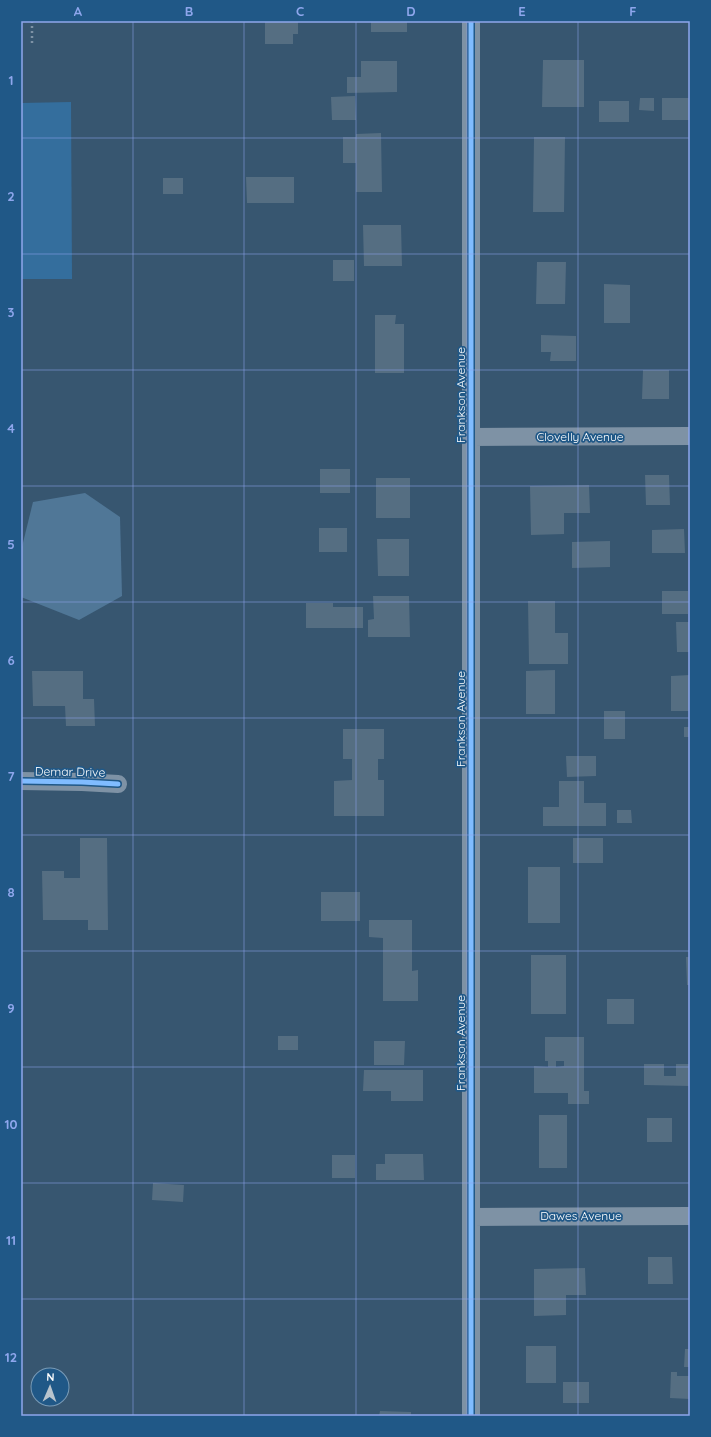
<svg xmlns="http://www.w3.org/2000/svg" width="711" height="1437" viewBox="0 0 711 1437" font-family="Quicksand,sans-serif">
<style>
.green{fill:#346e9d}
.water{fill:#507797}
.building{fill:#556e82;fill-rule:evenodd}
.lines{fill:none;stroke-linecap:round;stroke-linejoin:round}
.path{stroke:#7e92a5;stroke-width:2.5;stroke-dasharray:2 3;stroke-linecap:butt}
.street{stroke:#7e92a5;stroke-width:18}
.cycleway-casing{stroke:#205887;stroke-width:8}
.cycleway{stroke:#80bcff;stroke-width:5}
.grid{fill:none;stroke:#8ea6ec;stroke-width:1;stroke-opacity:0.55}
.labels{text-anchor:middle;stroke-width:3.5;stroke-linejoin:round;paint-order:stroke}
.street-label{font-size:12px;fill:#fff;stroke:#205887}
.neatline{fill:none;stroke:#8ea6ec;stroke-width:1.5}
.grid-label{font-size:13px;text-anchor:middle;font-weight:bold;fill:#8ea6ec}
</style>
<rect width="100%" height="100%" fill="#375670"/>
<path class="green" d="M71,102l1,177h-51v-176z"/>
<path class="water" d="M85,493l35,24 2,79 -43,24 -58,-23v-46l12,-49z"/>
<path class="building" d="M265,21h33v13h-5v10h-28z
M371,21h36v11h-36z
M543,60h41v47h-42z
M361,61h36v31l-50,1v-16h14z
M355,96l1,24h-24l-1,-23z
M640,98h14v13l-15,-1z
M662,98h27v22h-27z
M599,101h30v21h-30z
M381,133l1,59h-26v-29h-13v-26h13v-3z
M534,137h31l-1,75h-31z
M246,177h48v26h-47z
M163,178h20v16h-20z
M363,225h38l1,41h-38z
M333,260h21v21h-21z
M537,262h29l-1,42h-29z
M604,284l26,1v38h-26z
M375,315h21l-1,9h9v49h-29z
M541,335l35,1v25h-26l1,-9h-10z
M643,370h26v29h-27z
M320,469h30v24h-30z
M645,475h24l1,30h-24z
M376,478h34v40h-34z
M589,485l1,28h-26v21l-33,1 -1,-49z
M319,528h28v24h-28z
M684,529l1,24h-33v-23z
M377,539h32v37h-31z
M610,541v26l-38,1v-26z
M662,591h26v23h-26z
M373,596h36l1,41h-42v-17l6,-1z
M528,601h27v32h13v31h-39z
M306,603h27v4h30v21h-57z
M676,622h14v30h-13z
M555,670v44h-29v-43z
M32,671h51v28h11l1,27h-29l-1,-20h-32z
M690,675v36h-19v-35z
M604,711h21v28h-21z
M684,727h6v10h-6z
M343,729h41v30h-6v21h6v36h-50v-35l18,-1v-21h-9z
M566,756h30v20l-29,1z
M559,781h25v22h22v23h-63v-19h16z
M617,810h14l1,13h-15z
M80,838h27l1,92h-20v-10h-45l-1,-49h22v7h16z
M573,838h30v25h-30z
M528,867h32v56h-32z
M321,892h39v29h-39z
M369,920h43v51l6,-1v31h-35v-63l-14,-1z
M531,955h35v59h-35z
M686,957h4v28h-3z
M607,999h27v25h-27z
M278,1036h20v14h-20z
M545,1037h39v54h5v13h-21v-11h-34v-27l14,1v-6h-3zM556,1061h8v5l-8,1z
M374,1041h31l-1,24h-30z
M644,1064h20v12h12v-12h14v22l-46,-1z
M364,1070h59v31h-32v-10h-28z
M539,1115h28v53h-28z
M647,1118h25v24h-25z
M385,1154h38l1,26h-48v-16h9z
M332,1155h23v23h-23z
M153,1183l31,2 -1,17 -31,-2z
M648,1257h24l1,27h-25z
M585,1268l1,27h-20v20l-32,1v-47z
M526,1346h30v37h-30z
M685,1349h5v18h-6z
M671,1372h6v4h13v23l-20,-1z
M563,1382h26v21h-26z
M380,1411l31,1v4h-32z"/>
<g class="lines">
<path class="path" d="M32,21v22"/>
<path class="street" d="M471,21v1395
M471,437l219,-1
M21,781l61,1 36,2
M471,1217l219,-1"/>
<defs>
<path id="cycleway" d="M471,21v1395
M21,781l61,1 36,2"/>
</defs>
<use href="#cycleway" class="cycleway-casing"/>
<use href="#cycleway" class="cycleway"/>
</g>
<path class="grid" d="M133,21v1395M244,21v1395M356,21v1395M467,21v1395M578,21v1395M21,138h669M21,254h669M21,370h669M21,486h669M21,602h669M21,718h669M21,835h669M21,951h669M21,1067h669M21,1183h669M21,1299h669"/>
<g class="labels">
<g class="street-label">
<text transform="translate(461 395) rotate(-90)" y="4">Frankson Avenue</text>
<text x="580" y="441">Clovelly Avenue</text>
<text transform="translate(461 719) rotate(-90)" y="4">Frankson Avenue</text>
<text transform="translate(70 772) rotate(1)" y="4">Demar Drive</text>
<text transform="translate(461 1043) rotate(-90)" y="4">Frankson Avenue</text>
<text x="581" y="1220">Dawes Avenue</text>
</g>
</g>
<rect width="711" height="1437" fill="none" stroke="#205887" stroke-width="44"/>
<g transform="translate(50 1387) rotate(2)"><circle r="19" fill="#205887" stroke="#799bb7"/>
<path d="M0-3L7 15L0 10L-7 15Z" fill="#b9c4cd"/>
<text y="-6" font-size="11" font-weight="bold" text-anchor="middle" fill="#ffffff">N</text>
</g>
<rect x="22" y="22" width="667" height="1393" class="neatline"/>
<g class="grid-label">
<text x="78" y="16">A</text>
<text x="189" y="16">B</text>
<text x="300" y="16">C</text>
<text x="411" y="16">D</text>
<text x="522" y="16">E</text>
<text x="633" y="16">F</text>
<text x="11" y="85">1</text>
<text x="11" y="201">2</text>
<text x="11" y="317">3</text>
<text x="11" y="433">4</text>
<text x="11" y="549">5</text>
<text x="11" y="665">6</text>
<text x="11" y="781">7</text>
<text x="11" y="897">8</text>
<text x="11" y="1013">9</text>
<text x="11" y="1129">10</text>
<text x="11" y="1245">11</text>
<text x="11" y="1362">12</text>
</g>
</svg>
